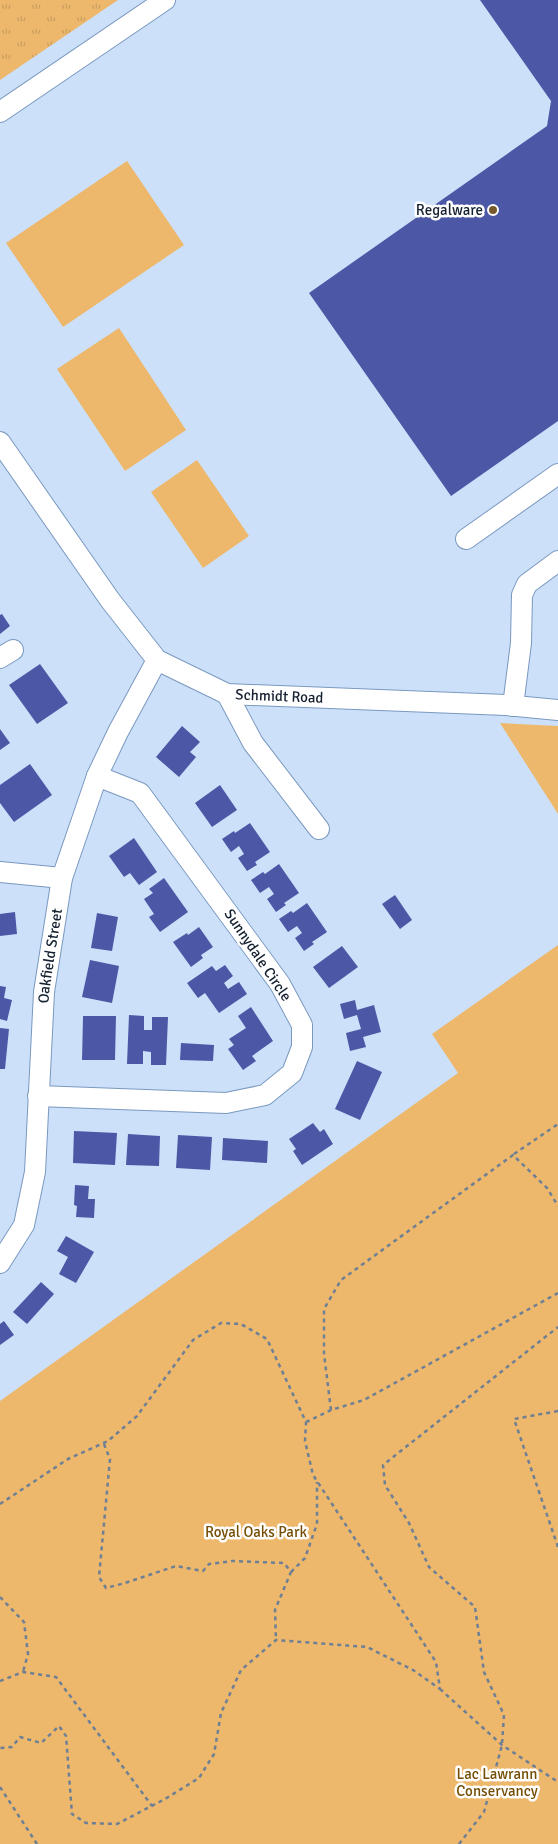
<svg xmlns="http://www.w3.org/2000/svg" width="558" height="1844" viewBox="0 0 558 1844" font-family="Signika,sans-serif">
<style>
.grass{fill:url(#grass-tufts)}
.park{fill:#edb86c}
.building{fill:#4c57a6}
.lines{fill:none;stroke-linecap:round;stroke-linejoin:round}
.minor-casing{stroke:#7a99c0;stroke-width:22}
.path{stroke:#6f7f94;stroke-width:2.5;stroke-dasharray:4 4;stroke-linecap:butt}
.minor{stroke:#fff;stroke-width:20}
.poi-dot{fill:#76592d;stroke:#fff;stroke-width:2}
.labels{text-anchor:middle;stroke-width:5;stroke-linejoin:round;paint-order:stroke}
.poi-label{font-size:15px;fill:#152131;stroke:#fff;text-anchor:end}
.street-label{font-size:15px;fill:#152131;stroke:#fff}
.park-label{font-size:15px;fill:#754e06;stroke:#fff}
</style>
<defs>
<pattern id="grass-tufts" width="24" height="20" patternUnits="userSpaceOnUse" patternTransform="scale(1.25)"><rect width="24" height="20" fill="#edb86c"/><path d="M3 7l-1-3M5 7V3M7 7l1-3M15 17l-1-3M17 17v-4M19 17l1-3" fill="none" stroke="#ca9e5e"/></pattern>
</defs>
<rect width="100%" height="100%" fill="#cce0f9"/>
<path class="grass" d="M0,0h118l-118,80z"/>
<path class="park" d="M127,161l57,84 -121,82 -57,-84z
M119,328l67,102 -61,41 -68,-102z
M197,460l52,76 -46,32 -52,-76z
M500,723l58,3v88z
M558,945v899h-558v-443l458,-328 -26,-39z"/>
<path class="building" d="M480,0h78v421l-107,75 -142,-203 238,-167 4,-25z
M2,614l8,12 -10,8v-19z
M40,664l28,39 -31,21 -28,-39z
M182,726l18,16 -10,10 6,5 -17,20 -23,-20z
M0,729l10,14 -10,7z
M30,764l22,31 -38,27 -14,-19v-18z
M220,785l17,25 -25,17 -17,-24z
M250,823l20,29 -15,10 2,3 -10,6 -9,-13 6,-4 -5,-8 -8,6 -9,-13 12,-8 1,2z
M134,838l23,34 -18,13 -9,-12 -6,4 -15,-21z
M279,864l20,29 -15,10 2,2 -10,7 -9,-13 7,-5 -5,-7 -9,6 -9,-13 12,-8 2,2z
M164,878l24,34 -28,20 -11,-15 5,-3 -10,-15 9,-6 -4,-4z
M395,895l17,25 -12,9 -18,-25z
M307,903l20,29 -15,10 2,2 -10,7 -9,-13 7,-5 -5,-7 -9,6 -9,-13 12,-8 2,2z
M15,912l2,22 -17,2v-22z
M97,913l21,4 -6,34 -21,-3z
M199,927l14,20 -12,8 2,3 -12,9 -18,-25 14,-9 1,2z
M342,946l16,21 -29,21 -16,-21z
M90,960l29,6 -7,37 -30,-6z
M225,965l8,11 -9,7 4,6 11,-7 8,12 -28,19 -14,-20 -7,5 -11,-15 25,-17 4,5z
M0,986l6,1 -2,11 8,2 -5,21 -7,-2z
M355,1000l2,10 17,-5 7,27 -18,5 3,10 -16,4 -4,-18 15,-4 -4,-14 -13,4 -4,-15z
M251,1007l22,34 -21,15 4,5 -13,9 -15,-21 6,-4 -5,-6 17,-11 -8,-12z
M129,1015l15,1v14h8v-13h16l-2,48h-15v-13l-8,-1v13h-16z
M83,1016h33l-1,44h-33z
M0,1028l9,1 -4,40h-5z
M181,1043l33,2 -1,16 -33,-1z
M357,1061l25,11 -22,48 -25,-11z
M313,1123l7,9 4,-3 9,15 -31,21 -9,-14 3,-2 -7,-10z
M74,1131l43,2 -2,32 -42,-2z
M128,1134l32,2 -1,30 -33,-1z
M178,1135l34,2 -2,33 -34,-2z
M223,1138l45,3 -1,22 -45,-3z
M75,1185l14,1 -1,13h7l-1,19 -18,-1 1,-11 -3,-1z
M66,1236l28,16 -18,31 -17,-9 9,-17 -11,-6z
M41,1282l13,12 -27,30 -14,-12z
M4,1321l10,14 -14,10v-21z"/>
<g class="lines">
<defs>
<g id="minor">
<path d="M0,112l165,-112"/>
<path id="s1" d="M0,442l110,158 47,60 70,34 279,11 52,5"/>
<path d="M466,539l92,-65"/>
<path d="M0,658l13,-8"/>
<path d="M227,694l26,49 66,86"/>
<path d="M513,706l8,-63 1,-48 5,-11 31,-23"/>
<path d="M0,872l62,6"/>
<path d="M38,1096l188,7 39,-8 27,-22 10,-26v-22l-22,-41 -140,-191 -43,-17"/>
<path id="s2" d="M0,1263l24,-38 11,-53 9,-180 18,-114 35,-102 21,-44 39,-72"/>
</g>
</defs>
<use href="#minor" class="minor-casing"/>
<path class="path" d="M514,1154l44,-30
M331,1410l-7,-56v-45l17,-29 172,-125 34,33 11,18
M558,1411l-44,8 44,128
M306,1422l25,-12 33,-10 194,-107
M104,1444l6,15 -11,118 7,11 19,-5 51,-17 27,5 6,-7 23,-3 52,2 7,9 -16,38 1,30
M0,1504l68,-45 40,-18 29,-25 56,-76 28,-17 20,1 26,15 39,83 -1,19 8,34 123,187 4,27 -27,-19 -46,-23 -91,-7 -35,30 -20,43 -7,41 -15,24 -34,21 -48,25 -31,-1 -14,-9 -6,-78 -7,-10 -18,17 -21,-6 -8,10 -12,1
M291,1572l14,-14 12,-34v-42
M0,1597l24,25 4,32 -5,18
M0,1681l23,-9 33,5 96,129
M440,1689l62,56 56,37
M0,1787l37,57
M459,1844l25,-32 18,-67 2,-30 -20,-43 -9,-65 -46,-40 -20,-44 -24,-38 -2,-20 175,-138"/>
<use href="#minor" class="minor"/>
</g>
<circle class="poi-dot" cx="493" cy="210" r="5"/>
<g class="labels">
<g class="poi-label">
<text x="483" y="215">Regalware</text>
</g>
<g class="street-label">
<text dy="5" stroke="none"><textPath href="#s1" startOffset="399">Schmidt Road</textPath></text>
<text dy="5" stroke="none"><textPath href="#s2" startOffset="316">Oakfield Street</textPath></text>
<text transform="translate(258 955) rotate(56)" y="5">Sunnydale Circle</text>
</g>
<g class="park-label">
<text x="256" y="1537">Royal Oaks Park</text>
<text x="497" y="1779">Lac Lawrann<tspan x="497" dy="17">Conservancy</tspan></text>
</g>
</g>
</svg>
